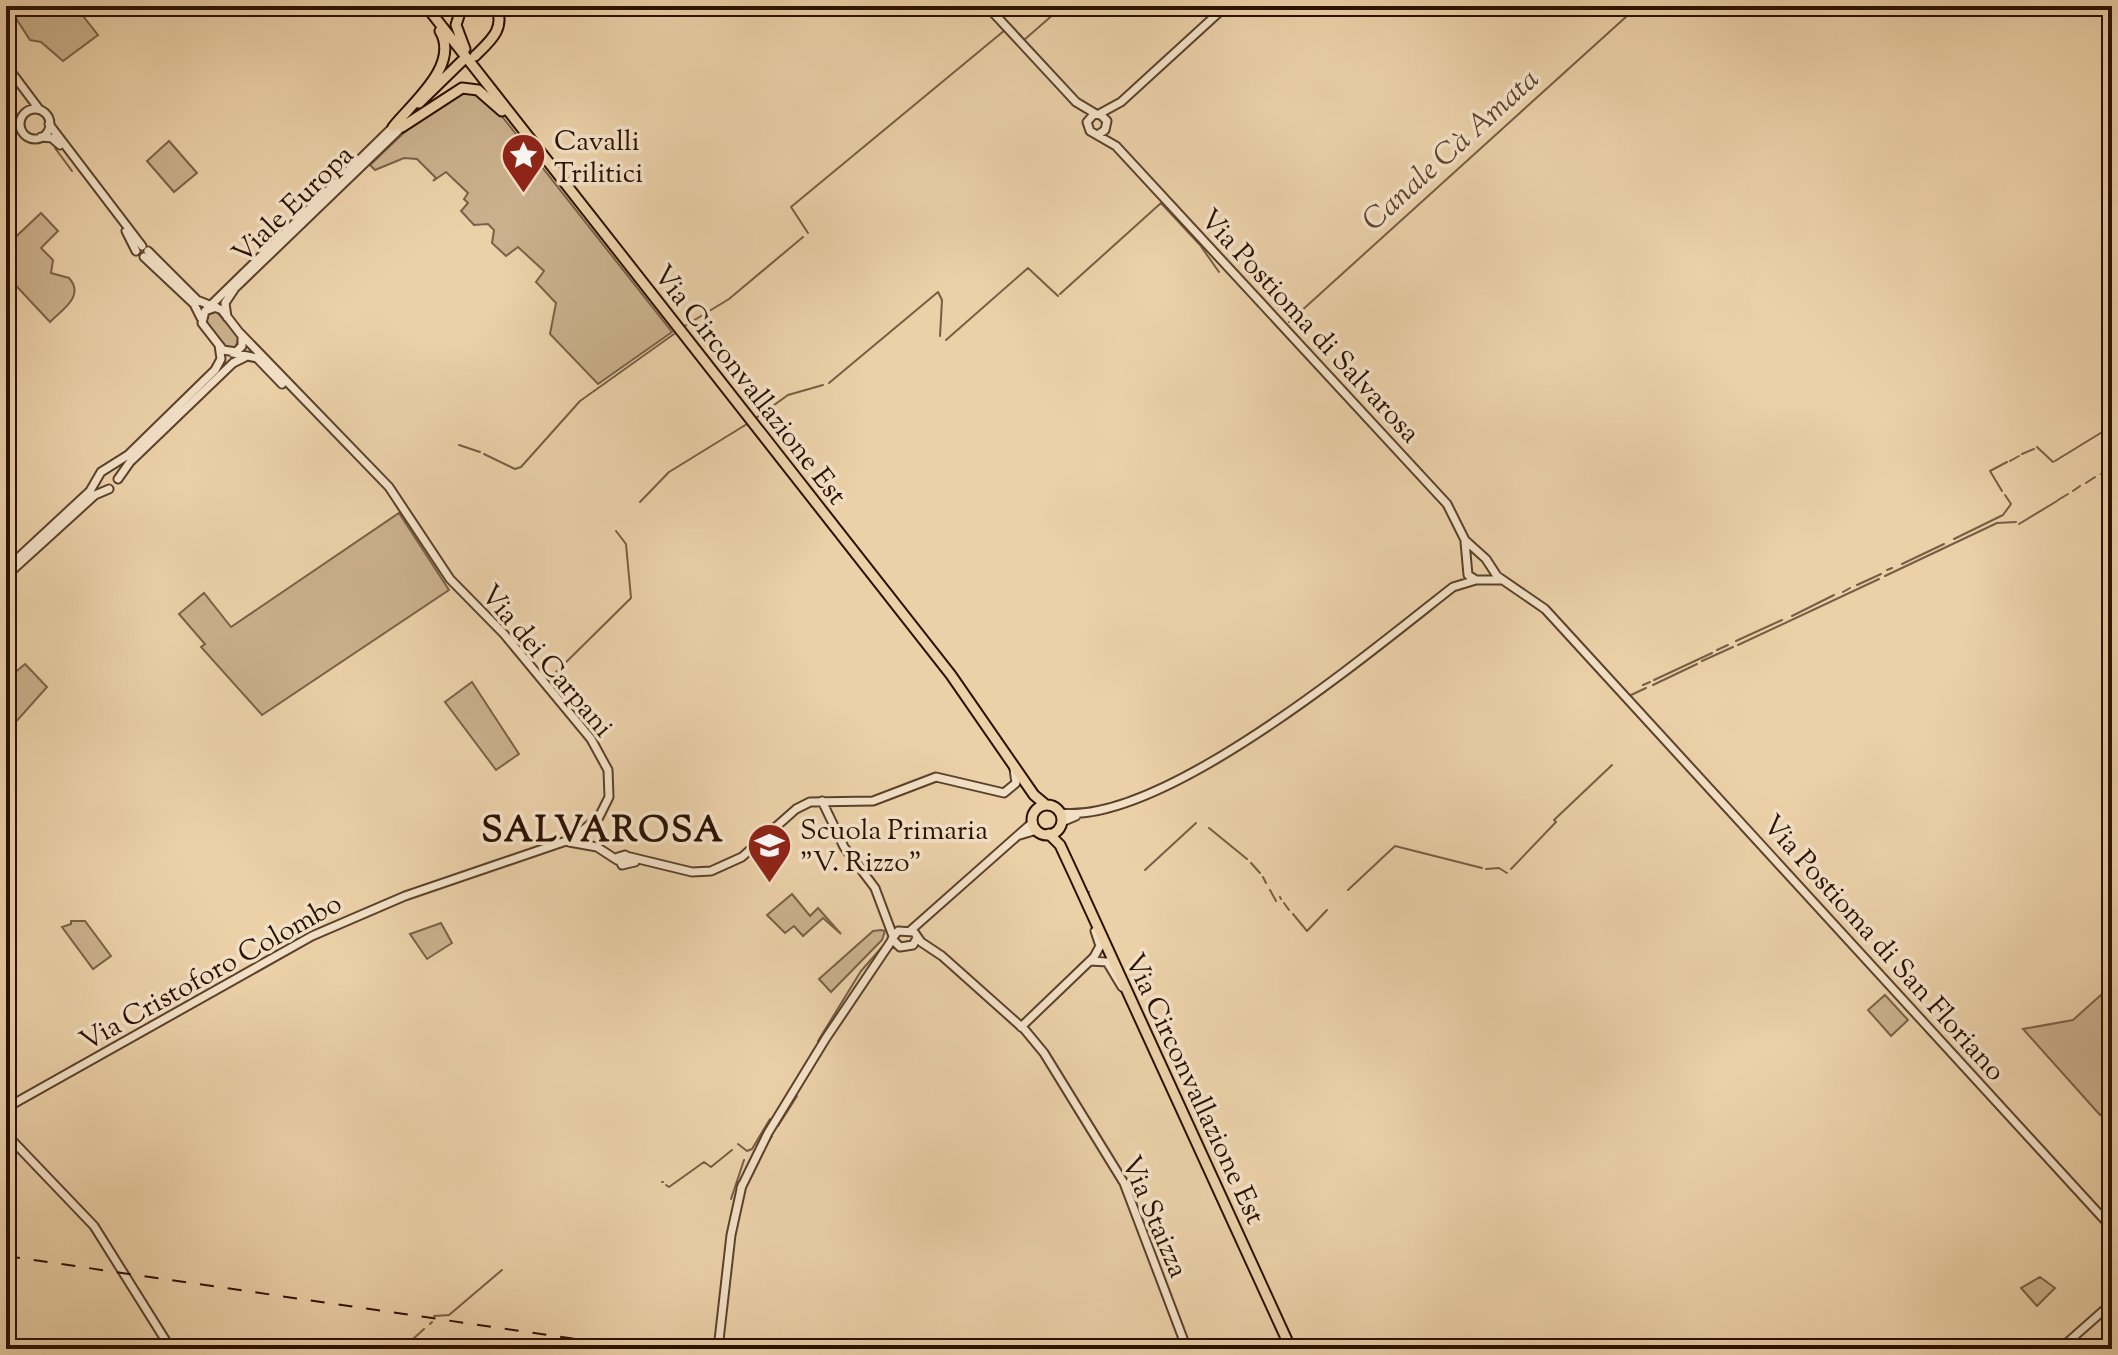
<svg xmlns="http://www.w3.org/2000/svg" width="2118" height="1355" viewBox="0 0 2118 1355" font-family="'Sorts Mill Goudy',serif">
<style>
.green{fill:#cab08c;stroke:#7a6046;stroke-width:2}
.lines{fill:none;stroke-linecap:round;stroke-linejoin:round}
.stream{stroke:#775d43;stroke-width:2}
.tertiary-casing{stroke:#5b412b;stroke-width:11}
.primary-casing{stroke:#2b1101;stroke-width:13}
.tertiary{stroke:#f2e0c6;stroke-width:7}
.primary{stroke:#ebd0a8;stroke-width:9}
.rail{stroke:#2b1101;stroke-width:2;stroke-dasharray:14 14;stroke-linecap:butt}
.labels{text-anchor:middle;stroke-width:7;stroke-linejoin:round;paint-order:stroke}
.poi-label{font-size:28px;fill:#2b1101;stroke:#f2e0c6;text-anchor:start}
.street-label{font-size:28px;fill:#2b1101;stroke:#f2e0c6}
.water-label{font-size:30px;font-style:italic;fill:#5e432d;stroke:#f2e0c6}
.district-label{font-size:36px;font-weight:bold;letter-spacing:2px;fill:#2b1101;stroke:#f2e0c6}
</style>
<rect width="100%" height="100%" fill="#ebd0a8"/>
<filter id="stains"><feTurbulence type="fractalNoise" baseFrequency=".0025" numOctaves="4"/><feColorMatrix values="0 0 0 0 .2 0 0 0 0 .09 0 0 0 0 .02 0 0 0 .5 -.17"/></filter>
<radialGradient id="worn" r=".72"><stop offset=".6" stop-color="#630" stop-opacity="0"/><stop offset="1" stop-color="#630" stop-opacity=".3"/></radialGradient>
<path class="green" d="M8,6h67l23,29 -35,26 -22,-19 -11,-2z
M467,92l12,3 18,15 175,222 -74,52 -48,-50 6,-31 -20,-21 8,-11 -26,-24 -12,9 -14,-13 2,-13 -6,-6 -14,1 -13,-14 7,-8 -4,-4 4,-6 -22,-21 -13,9 3,-3 -19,-19 -13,-1 -29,12 -5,-5c24,-22 65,-67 97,-73z
M169,141l28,32 -23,19 -27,-31z
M41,213l17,18 -17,17 12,12 -2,13 18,5c16,18 -6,31 -19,44l-44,-47v-29z
M215,310l24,27 -4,12 -9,-1 -21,-27 3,-9z
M399,513l50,77 -187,125 -61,-68 4,-3 -26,-30 25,-21 27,34z
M25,664l22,23 -41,46v-53z
M472,682l47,72 -23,16 -51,-68z
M792,894l18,22 8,-8 23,26 -18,-16 -20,18 -9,-10 -9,7 -18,-18z
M71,921h14l26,35 -18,13 -31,-42 9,-3z
M441,923l11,20 -25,16 -17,-25z
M881,930l4,1 -3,9 -51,52 -12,-13 54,-48z
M2112,985v118l-12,12 -77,-86 50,-9z
M1885,995l23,25 -17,16 -23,-26z
M2040,1277l15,11 -18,18 -16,-18z"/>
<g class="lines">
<path class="stream" d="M1010,25l11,11
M1024,40l39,-34
M6,83l10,13
M55,148l17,23
M808,233l-17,-26 214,-177
M1232,277l29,31
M1060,294l101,-91 39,42 19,27
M1289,322l349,-316
M683,327l46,-28 74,-62
M946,340l82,-72 30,28
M829,383l109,-91 4,8 -2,36
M756,418l32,-23 35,-10
M459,445l21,7
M2037,447l16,15
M484,454l31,15 6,-2 59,-66 94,-67
M2022,454l12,-5
M2010,461l9,-5
M2055,461l57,-35
M2101,474l11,-7
M2086,483l9,-6
M2002,491l-12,-20 17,-9
M2073,491l7,-5
M2058,500l10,-6
M640,502l29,-30 78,-48
M2019,524l38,-23
M1954,539l49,-24 8,-11 -6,-9
M1902,564l42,-20
M1887,570l5,-2
M1885,576l112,-53 19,-1
M1857,585l24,-11
M1843,592l7,-4
M1792,616l42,-21
M1736,641l46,-21
M1738,645l141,-66
M1717,650l11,-5
M1702,661l31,-14
M1654,680l58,-27
M547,681l84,-83 -5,-54 -10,-13
M1643,685l7,-3
M1653,685l44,-21
M1631,695l15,-7
M1209,828l38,31
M1251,863l9,10
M1486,869l13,-1 8,5
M1511,869l45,-47 -2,-2 58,-55
M1145,870l51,-47
M1263,877l3,6
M1270,890l6,11
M1348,890l47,-44 87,22
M1088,892h1
M1280,897l1,2
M1284,903l5,7
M1293,914l14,17 20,-21
M818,1041l43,-70 22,-25
M778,1126l19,-30
M738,1144l9,7 5,-2 18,-30
M764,1149l8,-13
M662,1182h1
M666,1185l3,2 35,-25 7,5 21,-17
M731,1199l13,-39
M132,1279l10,18
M434,1316l15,-1 53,-45
M430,1324l2,-2
M566,1343l1,6
M402,1349l22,-20"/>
<defs>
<path id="tertiary" d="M987,6l89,96 20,12
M6,65l33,44
M20 124a15 15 0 1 1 30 0a15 15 0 1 1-30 0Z
M1099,114l22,-12 105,-96
M49,124l93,122
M1099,134l6,-4 2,-9 -6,-6 -7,-1 -7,8 3,9 26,15 331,358 18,36 21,19 11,17 48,33 567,619
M41,137l11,1 8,7
M126,231l10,20
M148,251l49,49 25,10 20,26v10l-6,6 -13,-2 -21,-27 3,-12 11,-4
M144,257l50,47 7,14
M207,309l186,-182
M227,317l-2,-14 10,-15 167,-161
M233,353l24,5 25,26
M118,479l12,-17 103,-99 12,-6
M1465,542l3,33 8,5h24
M6,569l84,-78 11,-19 27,-17 87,-85 6,-11 -2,-14
M6,576l89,-81 14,-6
M822,801l22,46 31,41 18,48
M1060,813c104,12 311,-162 393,-226l23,-7
M1062,822l14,-6
M1020,835l17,-5
M569,842l28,5 20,13
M626,856l66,16 19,-1 31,-14 54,-48 14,-7 63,-1 63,-24 68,16 12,-10 -2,-14
M626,863l-1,-8 -7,2 4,8 13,-3
M911,930l122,-108
M917,938l-4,7 -13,2 -8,-8 6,-8 16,1 7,10 21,14 83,74 19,23 80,130 63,166
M1091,961l16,1 15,25
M1021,1027l73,-70 6,-11 -5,-15
M6,1108l306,-172 93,-40 167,-57 27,-22 10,-20 -1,-27 -17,-31 -87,-105 -54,-55 -61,-92 -149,-154
M6,1134l88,92 77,123
M741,1188l27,-55 58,-95 66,-98
M718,1349l13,-114 11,-50
M2060,1349l52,-46"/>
<path id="primary" d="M426,6l525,669 83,120 12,10
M462,6l-6,19 9,24
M475,56c15,-15 31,-27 21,-50
M419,103l43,-42
M393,127c20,-25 67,-62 47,-96
M402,127l60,-39 16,2 24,21
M1032 820a15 15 0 1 1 30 0a15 15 0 1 1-30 0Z
M1049,834l11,11 14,30 217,474"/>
</defs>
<use href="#tertiary" class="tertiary-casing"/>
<use href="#primary" class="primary-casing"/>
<use href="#tertiary" class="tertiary"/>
<use href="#primary" class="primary"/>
<path class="rail" d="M6,1256l638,93"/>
</g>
<defs>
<symbol id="sight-pin" viewBox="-11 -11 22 30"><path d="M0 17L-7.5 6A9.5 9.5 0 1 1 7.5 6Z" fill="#8f2418" stroke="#f2e0c6"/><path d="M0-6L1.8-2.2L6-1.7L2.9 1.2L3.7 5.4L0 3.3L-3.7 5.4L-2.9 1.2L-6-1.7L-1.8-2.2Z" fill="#fff"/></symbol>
<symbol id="school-pin" viewBox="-11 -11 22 30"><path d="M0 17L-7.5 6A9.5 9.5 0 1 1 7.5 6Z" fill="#8f2418" stroke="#f2e0c6"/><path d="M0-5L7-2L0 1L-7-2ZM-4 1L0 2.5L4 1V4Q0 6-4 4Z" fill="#fff"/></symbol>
</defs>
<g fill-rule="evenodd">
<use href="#sight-pin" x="498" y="130" width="51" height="69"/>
<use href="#school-pin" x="744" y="820" width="51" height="69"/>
</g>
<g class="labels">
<g class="poi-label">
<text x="554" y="150">Cavalli<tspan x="554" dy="32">Trilitici</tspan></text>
<text x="800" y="839">Scuola Primaria<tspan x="800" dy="32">"V. Rizzo"</tspan></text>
</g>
<g class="street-label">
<text transform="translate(292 203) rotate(-44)" y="10">Viale Europa</text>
<text transform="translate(1311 325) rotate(47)" y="10">Via Postioma di Salvarosa</text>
<text transform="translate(751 384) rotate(52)" y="10">Via Circonvallazione Est</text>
<text transform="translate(548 660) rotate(50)" y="10">Via dei Carpani</text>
<text transform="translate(1885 947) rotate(48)" y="10">Via Postioma di San Floriano</text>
<text transform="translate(210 971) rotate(-29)" y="10">Via Cristoforo Colombo</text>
<text transform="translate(1196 1088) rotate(65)" y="10">Via Circonvallazione Est</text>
<text transform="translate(1156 1216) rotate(67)" y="10">Via Staizza</text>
</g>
<g class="water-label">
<text transform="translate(1450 149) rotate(-42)" y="10">Canale Cà Amata</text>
</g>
<g class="district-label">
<text x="603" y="841">SALVAROSA</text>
</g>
</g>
<rect width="2118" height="1355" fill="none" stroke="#ebd0a8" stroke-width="32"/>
<rect x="8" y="8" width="2102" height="1339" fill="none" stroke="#2b1101" stroke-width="4"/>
<rect x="16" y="16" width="2086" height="1323" fill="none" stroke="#2b1101" stroke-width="2"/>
<rect width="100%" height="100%" filter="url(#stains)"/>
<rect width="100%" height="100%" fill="url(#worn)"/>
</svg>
